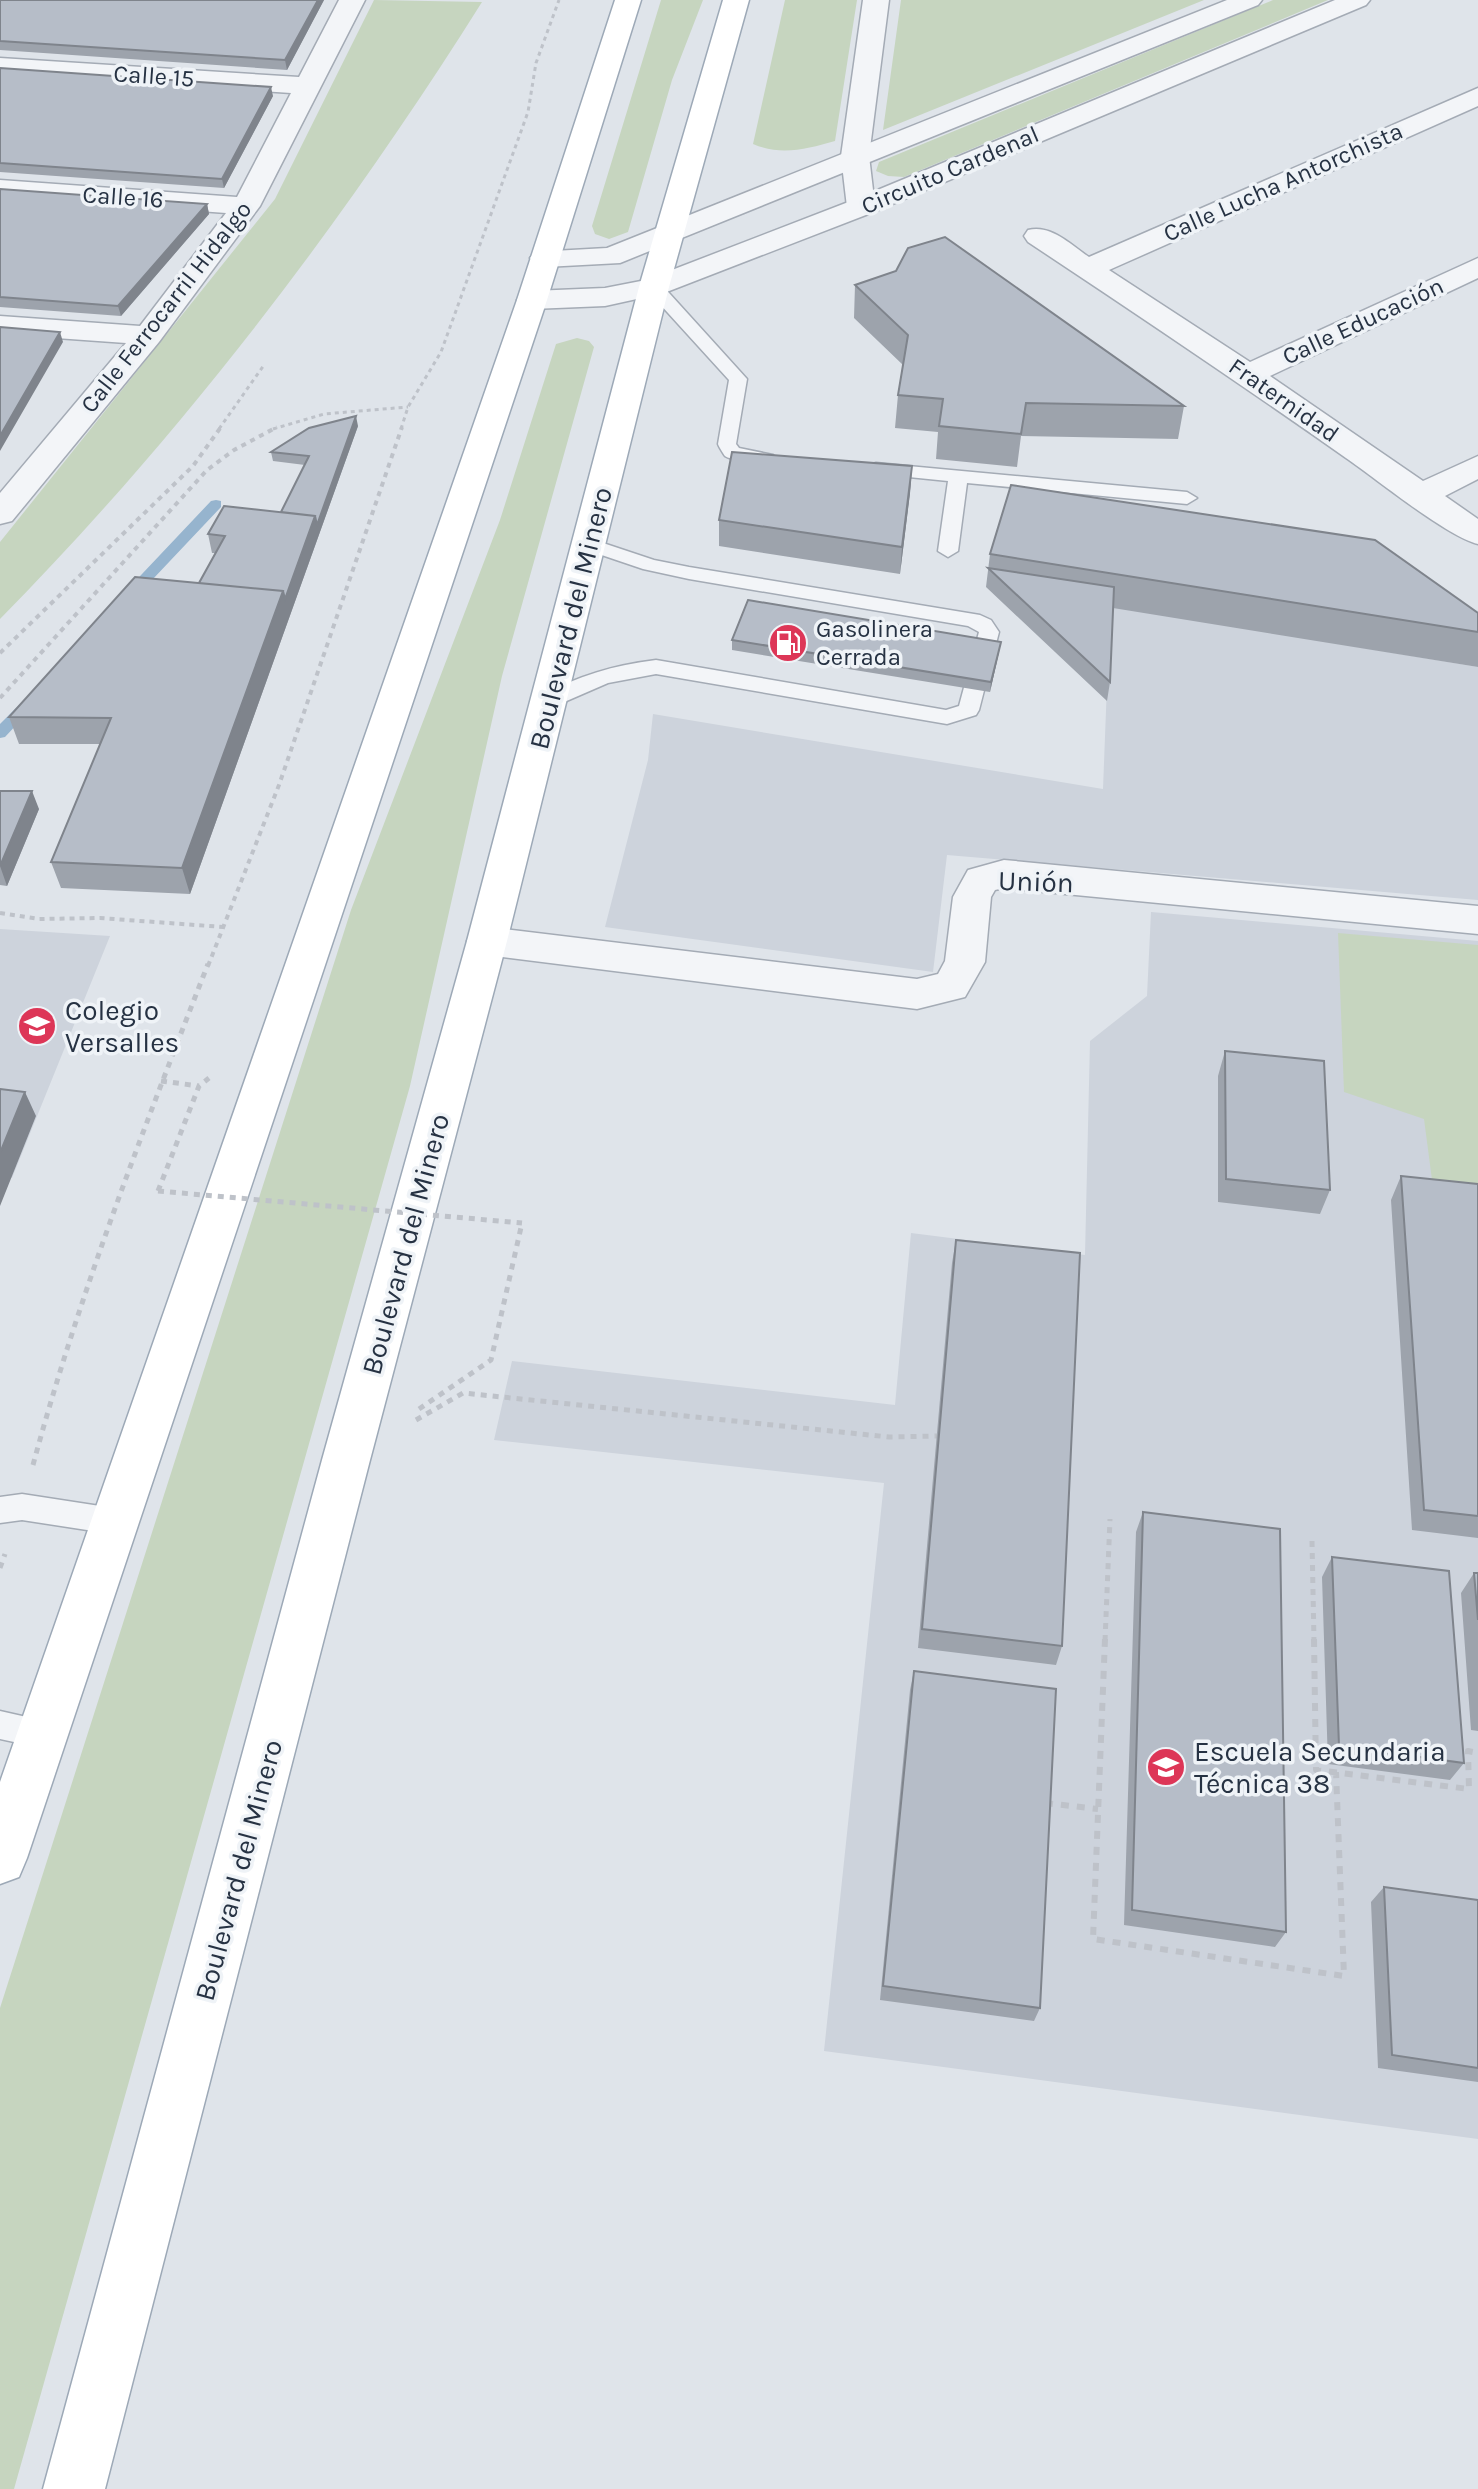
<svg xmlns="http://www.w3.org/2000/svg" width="1478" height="2489" viewBox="0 0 1478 2489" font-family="Karla,sans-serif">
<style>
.built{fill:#cdd3dc}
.green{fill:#c6d5bf}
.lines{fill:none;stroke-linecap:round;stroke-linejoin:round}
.stream{fill:#96b4ce;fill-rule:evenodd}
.service-casing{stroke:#a4abb5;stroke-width:3}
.minor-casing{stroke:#a4abb5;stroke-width:3}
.tertiary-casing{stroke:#a4abb5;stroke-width:3}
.primary-casing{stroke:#9da9b7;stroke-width:3}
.path-far3{stroke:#bec2c9;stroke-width:3;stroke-dasharray:4 4;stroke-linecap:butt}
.path-far2{stroke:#bec2c9;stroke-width:4;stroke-dasharray:5 5;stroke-linecap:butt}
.path-far1{stroke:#bec2c9;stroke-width:5;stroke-dasharray:6 6;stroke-linecap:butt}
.path{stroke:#bec2c9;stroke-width:6;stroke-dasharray:8 8;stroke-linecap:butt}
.service{fill:#f3f5f8;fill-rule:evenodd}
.minor{fill:#f3f5f8;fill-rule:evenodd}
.tertiary{fill:#f3f5f8;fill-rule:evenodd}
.primary{fill:#fff;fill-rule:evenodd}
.path-bridge{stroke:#bec2c9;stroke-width:5;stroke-dasharray:6 6;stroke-linecap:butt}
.wall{fill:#9da3ac}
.shaded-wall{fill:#7f848c}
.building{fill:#b6bdc8;stroke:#7f848c;stroke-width:2}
.labels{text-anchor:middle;stroke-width:7;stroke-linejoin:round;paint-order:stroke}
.far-street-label{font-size:24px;fill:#263243;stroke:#eff3f7}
.far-poi-label{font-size:24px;fill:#263243;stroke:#eff3f7;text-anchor:start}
.street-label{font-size:28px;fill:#263243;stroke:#eff3f7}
.poi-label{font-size:28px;fill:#263243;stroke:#eff3f7;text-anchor:start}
</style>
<rect width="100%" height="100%" fill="#dfe4ea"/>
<path class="built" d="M1110,606l368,61v233l-531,-45 -14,117 -328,-45 43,-167 5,-46 450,75z
M1151,912l327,29v1198l-654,-88 60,-568 -390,-43 18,-79 383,44 16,-172 174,22 5,-214 57,-45z
M0,929l110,7 -98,242 -12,-1z"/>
<path class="green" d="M374,0l108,2c-139,221 -298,430 -482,617v-77l275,-343z
M661,0h42l-31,80 -44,152 -19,7 -14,-5 -3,-8z
M785,0h72l-22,141c-28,8 -54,15 -82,3z
M901,0h303l-321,130z
M1273,0h55l-424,177 -16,-1 -12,-5 3,-9z
M577,338l12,3 5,6 -92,329 -92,410 -396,1403h-14v-481l351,-1098 149,-390 56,-176z
M1338,933l140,12v256l-44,-6 -10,-76 -80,-27z"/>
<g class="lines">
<path class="stream" d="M216,500l5,1v6l-86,91h-10v-6l86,-91z
M28,699l7,5 -2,3 -28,30 -5,1v-14l23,-23z"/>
<defs>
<path id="service" d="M654,282l6,1 87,96 -11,65 3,4 34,7 2,4 -2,4c-8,2 -41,-2 -48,-7 -1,-1 -7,-11 -7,-12l11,-64 -81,-89 -3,-4z
M876,463l311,29 10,6 -10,6 -220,-21 -9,68 -10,6 -10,-6 10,-70 -79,-8 -3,-4 3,-4z
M588,538l66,22 35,7 291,48 11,5 8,12 -20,78 -3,5 -29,9 -291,-50 -48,9 -53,23h-14l-4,-5 4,-5c36,-20 73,-31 115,-36l290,50 13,-4 20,-74 -11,-6 -279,-47 -46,-10 -62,-21 -3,-4 3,-4z
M22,1494l91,14 10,4 4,9 -4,9 -10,4 -91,-14 -22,3v-26z
M0,1711l53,12 4,10 -4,10 -11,5 -42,-9z"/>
<path id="minor" d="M339,0h26l-105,206 -101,136 -147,179 -12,3v-31l126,-150 -126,-9v-18l140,10 86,-113 -226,-17v-16l237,17 54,-104 -291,-19v-16l299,19z
M863,0h26l-20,156 6,51 -4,6 -10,2 -10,-2 -4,-6 -6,-51z
M1478,88v18l-369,164 141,92 228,-104v20l-208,98 153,105 55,-25v23l-33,17 33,23v25c-32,-8 -101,-65 -132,-86 -105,-74 -211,-145 -318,-216l-4,-6 4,-6c23,-6 43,15 61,27z
M1004,860l474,46v28l-474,-46 -9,2 -4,7 -6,65 -20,35 -48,12 -430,-54 -14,-4 -6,-10 6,-10 14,-4 430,52 21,-5 7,-13 8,-64 15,-27z"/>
<path id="tertiary" d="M1227,0h35l-4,5 -638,258 -75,4 -10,-3 -5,-6 5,-6 72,-4z
M1335,0h35l-4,5 -495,208 -207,80 -59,13 -73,3 -11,-3 -4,-6 4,-6 11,-3 73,-3 41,-8 205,-79z"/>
<path id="primary" d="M615,0h26l-94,300 -520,1558 -8,19 -19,7v-102l517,-1482z
M723,0h26l-80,287 -162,654 -137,519 -265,1029h-62l279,-1029 145,-519 172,-654z"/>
</defs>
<use href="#service" class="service-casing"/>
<use href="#minor" class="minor-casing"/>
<use href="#tertiary" class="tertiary-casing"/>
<use href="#primary" class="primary-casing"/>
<path class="path-far3" d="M219,429l45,-64
M273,429l51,-15 84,-7
M401,429l7,-22 33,-55 87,-240 8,-49 23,-63"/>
<path class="path-far2" d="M0,653l193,-187 28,-39
M0,698l207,-228 27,-20 43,-23
M0,913l39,6 61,-1 123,9
M208,966l71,-181 123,-358"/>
<path class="path-far1" d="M161,1081l38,5
M158,1191l41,-105 10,-8
M419,1409l72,-49 31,-137
M416,1420l47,-27 426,44 48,-1
M33,1465c46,-171 111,-337 175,-501
M1312,1541l2,100
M0,1568l5,-14
M1105,1641l5,-122"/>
<path class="path" d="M1105,1639l-12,300 251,37 -8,-204
M1314,1639l2,131 153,19 -1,-38 10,2
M1045,1803l53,6"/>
<use href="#service" class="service"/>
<use href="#minor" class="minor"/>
<use href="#tertiary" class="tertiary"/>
<use href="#primary" class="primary"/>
<path class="path-bridge" d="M158,1191l364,32"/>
</g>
<path class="wall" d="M0,0h324l-37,70 -287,-20z
M0,68l273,28 -49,92 -224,-16z
M0,189l207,15 2,10 -88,102 -121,-9z
M855,285l329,121 -6,33 -157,-3 -4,31 -81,-8 2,-27 -43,-4 3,-33 5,-30 -49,-47z
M358,426l-168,468 -129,-6 -10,-26 49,-118h-81l-10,-27 190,-134 16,-30h-3l-4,-19 73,-22 24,-47 -32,-4 -2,-9z
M912,466l-2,27 -10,81 -181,-28v-26z
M990,554l488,59v54l-365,-59 -3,74 -3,19 -121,-114z
M732,640l267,12 -9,40 -258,-42z
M0,791l39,18 -32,77 -7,-1z
M1225,1051l105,139 -10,24 -102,-12v-126z
M1401,1176l77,8v354l-66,-8 -21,-330z
M956,1240l106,406 -6,19 -138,-17 34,-385z
M1143,1512l143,420 -11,15 -151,-22 12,-393z
M1332,1557l132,206 -14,17 -122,-16 -6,-187z
M1474,1573h4v158l-7,-1 -10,-137z
M914,1671l126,337 -6,13 -154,-21 30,-310z
M1384,1887l94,13v182l-100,-14 -7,-166z"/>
<path class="shaded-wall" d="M318,0h6l-37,70 -2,-10z
M271,87l2,9 -49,92 -2,-9z
M207,204l2,10 -88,102 -3,-10z
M60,332l3,10 -63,109v-15z
M356,416l2,10 -168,468 -8,-26 101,-277z
M912,466l-2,27 -10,81 2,-27z
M1001,642l-2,10 -9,40 1,-10z
M32,791l7,18 -32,77 -7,-20z
M25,1092l11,24 -36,90v-53z"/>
<path class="building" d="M0,0h318l-33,60 -285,-19z
M0,68l271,19 -49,92 -222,-16z
M0,189l207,15 -89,102 -118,-9z
M945,237l239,169 -158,-3 -5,31 -82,-8 4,-27 -45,-4 10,-60 -53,-50 41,-14 12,-23z
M0,327l60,5 -60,104z
M356,416l-39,109 -2,-9 -34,-4 28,-56 -38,-4 38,-24z
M732,452l180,14 -10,81 -183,-27z
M1011,485l364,55 103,73v19l-488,-78z
M224,506l91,10 -30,83 -2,-8 -84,-8 26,-47 -17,-2z
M988,568l126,19 -4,95z
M135,577l148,14 -101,277 -131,-6 60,-144 -102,-1z
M748,600l253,42 -10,40 -259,-42z
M0,791h32l-32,75z
M1225,1051l99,10 6,129 -104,-11z
M0,1089l25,3 -25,61z
M1401,1176l77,8v332l-54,-6z
M956,1240l124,13 -18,393 -140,-17z
M1143,1512l137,17 6,403 -154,-22z
M1332,1557l117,14 15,192 -125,-17z
M1474,1573h4v47z
M914,1671l142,18 -16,319 -157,-22z
M1384,1887l94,13v168l-86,-13z"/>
<defs>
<symbol id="fuel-disc" viewBox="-11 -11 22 22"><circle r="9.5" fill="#dd3657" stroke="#eff3f7"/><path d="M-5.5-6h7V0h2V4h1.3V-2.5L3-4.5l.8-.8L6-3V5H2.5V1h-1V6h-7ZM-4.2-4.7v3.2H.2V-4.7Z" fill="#fff"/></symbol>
<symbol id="school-disc" viewBox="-11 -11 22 22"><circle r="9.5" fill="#dd3657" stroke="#eff3f7"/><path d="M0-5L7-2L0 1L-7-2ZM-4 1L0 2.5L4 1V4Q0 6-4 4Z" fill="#fff"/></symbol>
</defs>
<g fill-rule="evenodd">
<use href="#fuel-disc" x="766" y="621" width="44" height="44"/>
<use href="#school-disc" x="15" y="1004" width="44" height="44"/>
<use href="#school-disc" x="1144" y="1745" width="44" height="44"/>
</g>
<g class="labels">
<g class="far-street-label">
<text transform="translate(154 76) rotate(4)" y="8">Calle 15</text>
<text transform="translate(950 170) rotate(-23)" y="8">Circuito Cardenal</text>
<text transform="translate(1283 182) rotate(-24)" y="8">Calle Lucha Antorchista</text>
<text transform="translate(123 197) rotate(4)" y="8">Calle 16</text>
<text transform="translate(166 307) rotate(-52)" y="8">Calle Ferrocarril Hidalgo</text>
<text transform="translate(1363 321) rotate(-25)" y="8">Calle Educación</text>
<text transform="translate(1284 400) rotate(35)" y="8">Fraternidad</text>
</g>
<g class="far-poi-label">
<text x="816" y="637">Gasolinera<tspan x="816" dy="28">Cerrada</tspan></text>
</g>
<g class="street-label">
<text transform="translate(570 618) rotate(-76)" y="10">Boulevard del Minero</text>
<text transform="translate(1036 881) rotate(2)" y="10">Unión</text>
<text transform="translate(405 1244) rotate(-75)" y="10">Boulevard del Minero</text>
<text transform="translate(238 1870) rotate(-75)" y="10">Boulevard del Minero</text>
</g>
<g class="poi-label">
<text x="65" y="1020">Colegio<tspan x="65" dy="32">Versalles</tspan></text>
<text x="1194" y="1761">Escuela Secundaria<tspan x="1194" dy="32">Técnica 38</tspan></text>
</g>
</g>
</svg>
